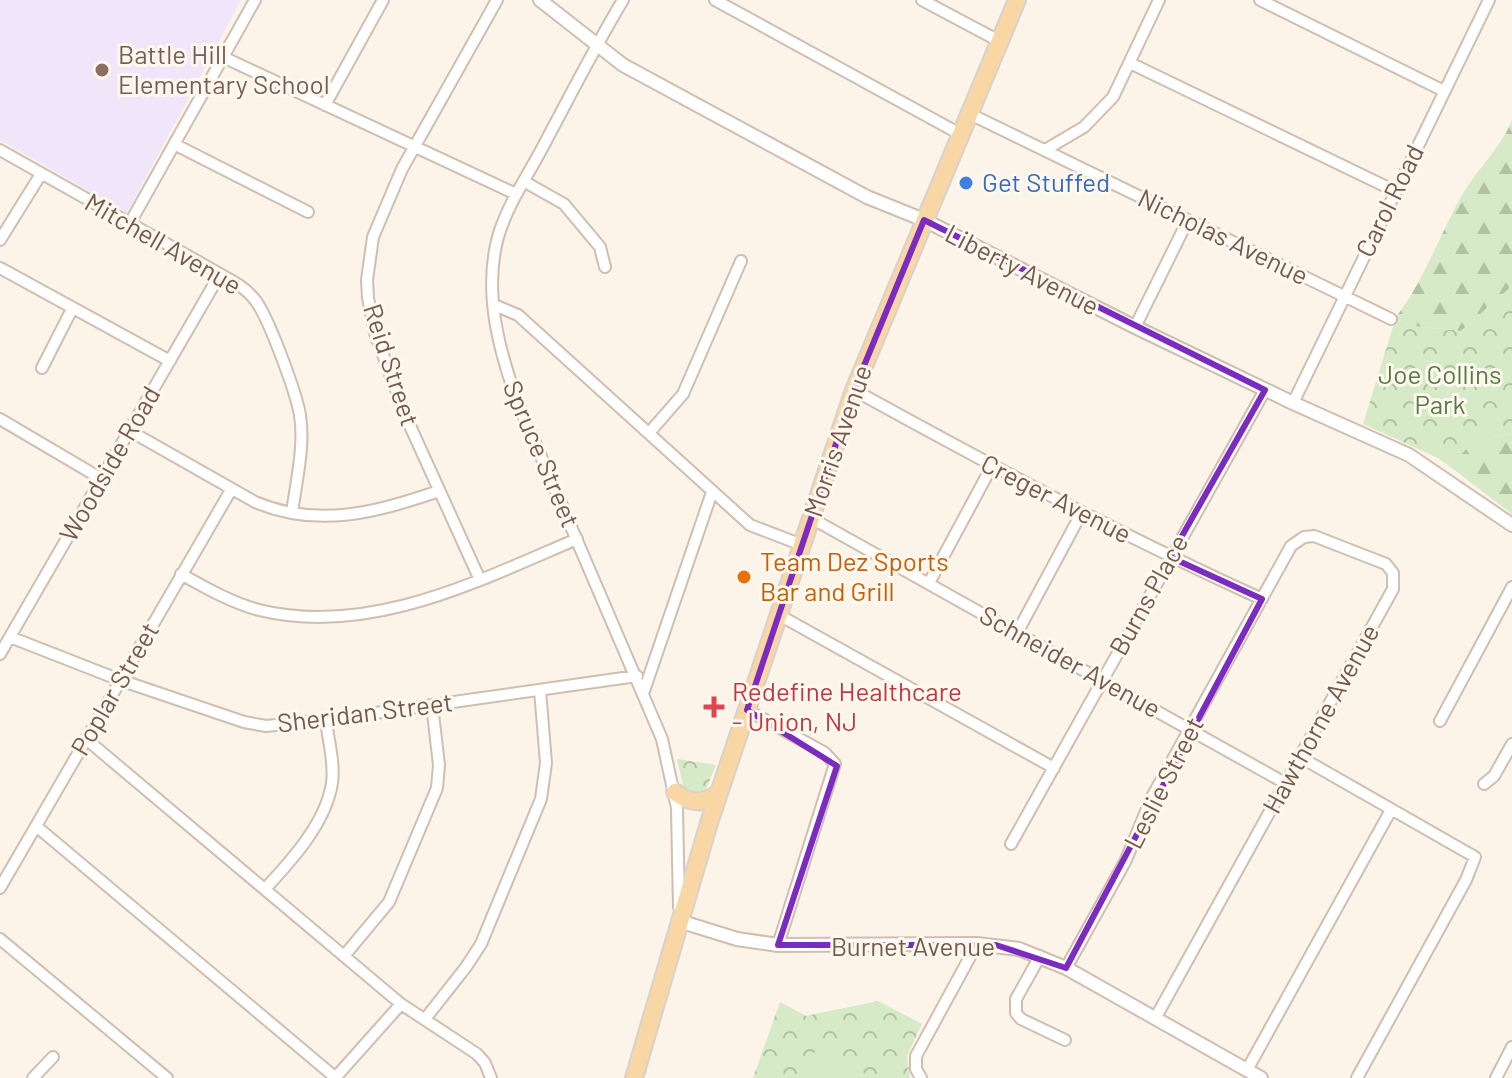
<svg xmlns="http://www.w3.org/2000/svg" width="1512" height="1078" viewBox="0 0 1512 1078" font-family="Barlow,sans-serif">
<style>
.education{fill:#f1e5f9}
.forest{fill:url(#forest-firs)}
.park{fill:url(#park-crowns)}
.garden{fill:#d6eac7}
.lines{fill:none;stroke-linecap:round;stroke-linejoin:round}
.minor-casing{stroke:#d0beb1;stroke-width:14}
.tertiary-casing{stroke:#d0beb1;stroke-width:16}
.primary-casing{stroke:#d9d1cd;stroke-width:20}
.minor{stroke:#fff;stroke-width:10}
.tertiary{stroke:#fff;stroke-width:12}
.primary{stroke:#f8d7a4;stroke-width:16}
.marked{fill:none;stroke:#7b2cbf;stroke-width:6;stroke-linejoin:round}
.education-dot{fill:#8d6e63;stroke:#fff8ef;stroke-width:3}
.shop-dot{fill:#3f7fe0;stroke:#fff8ef;stroke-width:3}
.food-dot{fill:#e8710a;stroke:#fff8ef;stroke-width:3}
.health-dot{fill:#e0444e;stroke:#fff8ef;stroke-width:3}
.labels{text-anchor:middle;stroke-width:6;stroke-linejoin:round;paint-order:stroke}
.education-label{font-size:26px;fill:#785e54;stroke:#fff8ef;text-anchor:start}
.shop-label{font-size:26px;fill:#366cbe;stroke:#fff8ef;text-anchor:start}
.street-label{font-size:26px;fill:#765a4d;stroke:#fff8ef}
.park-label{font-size:26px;fill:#567b44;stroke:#fff8ef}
.food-label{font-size:26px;fill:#c56008;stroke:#fff8ef;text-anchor:start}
.health-label{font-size:26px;fill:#be3a42;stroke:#fff8ef;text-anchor:start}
</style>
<defs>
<pattern id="forest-firs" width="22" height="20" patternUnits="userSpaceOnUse" patternTransform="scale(2)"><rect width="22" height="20" fill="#d6eac7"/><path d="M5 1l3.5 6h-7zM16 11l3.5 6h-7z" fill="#b2c1a4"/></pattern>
<pattern id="park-crowns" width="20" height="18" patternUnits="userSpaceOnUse" patternTransform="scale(2)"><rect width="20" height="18" fill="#d6eac7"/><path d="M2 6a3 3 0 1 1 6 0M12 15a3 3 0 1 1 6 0" fill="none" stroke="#b2c1a4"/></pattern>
</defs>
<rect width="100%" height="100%" fill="#fcf4e9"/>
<path class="education" d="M0,0h241l-114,213 -127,-73z"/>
<path class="forest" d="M1512,120v166l-51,45 -49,-5 -16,-9c28,-36 43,-81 65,-120 15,-27 40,-49 51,-77z
M1512,434v80l-63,-48 27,-27z"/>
<path class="park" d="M1512,286v148l-36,5 -27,27 -11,-8 -75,-34 33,-107 16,9 49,5z
M677,759l39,6 -12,29h-19z
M878,1001l44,23 -15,32 3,22h-157l27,-76 26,14z"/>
<path class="garden" d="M817,1048l56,30h-71z"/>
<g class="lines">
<defs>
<path id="minor" d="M623,0c-27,45 -51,92 -76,139 -16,32 -39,63 -49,98 -15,55 1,114 20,166l144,336 15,69 2,99
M715,0l245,134
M922,0l77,41
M1260,0l184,91
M223,57l293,137
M1130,63l265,128
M325,105l58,-105
M968,113l423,206
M174,144l134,68
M0,150l220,124c13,7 26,14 35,26 13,16 41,92 45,115 5,31 -4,67 -8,98
M1045,150l39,-23 29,-30 46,-97
M525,182l39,22 36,43 5,20
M130,223l125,-223
M0,240l41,-66
M0,268l170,93
M494,305l24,10 232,210 52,20
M1135,327l53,-107
M42,368l30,-59
M854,390c134,74 269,146 408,209
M1293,403l196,-403
M0,419l100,59
M130,431l125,71c64,27 122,10 184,-11
M649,433l34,-39 58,-133
M811,518l474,265
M181,574c25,14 51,29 78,36 110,27 219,-29 318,-71
M480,580l-74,-163 -31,-84 -7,-35 -1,-18 6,-43 29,-68 95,-169
M929,583l63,-117
M779,615l275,153
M1017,633l65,-121
M10,637l110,43 124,42 22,4 60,-6 311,-44
M0,654l220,-380
M644,691l68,-199
M747,710l78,43 10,11 -57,181
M1440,721l72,-134
M86,739l315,265 76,50 8,9 6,15
M1300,757l175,100 -9,23 -109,198
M1484,784l10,-8 18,-32
M36,826l300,252
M1011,844l254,-454
M0,888l231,-398
M265,889c26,-28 61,-66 67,-106 3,-20 -4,-43 -6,-63
M0,939l167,139
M344,956l45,-54 48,-114 2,-23 -7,-60
M1040,956l-24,43v14l5,6 44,21
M1066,968l59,-106 27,-65 139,-251 13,-9 10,-1 72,28 7,9v16l-237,428
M425,1019l41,-52 15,-23 60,-145 5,-36 -6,-73
M1247,1070l144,-260
M33,1078l20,-21
M335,1078l66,-74
M921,1078l-5,-9v-13l61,-112
M1496,1078l16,-31"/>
<path id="tertiary" d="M540,0l83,65 244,132 57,23 211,107 158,76 116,52 103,70
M679,921l58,18 41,6 199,-1 42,5 47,19 195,110"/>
<path id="primary" d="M675,792c15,12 30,13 44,0
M634,1078l75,-255 145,-433 163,-390"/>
</defs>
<use href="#minor" class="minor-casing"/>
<use href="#tertiary" class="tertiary-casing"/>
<use href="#primary" class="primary-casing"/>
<use href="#minor" class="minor"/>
<use href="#tertiary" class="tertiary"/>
<use href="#primary" class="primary"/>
</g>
<path class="marked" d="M924,220l341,170 -95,167 92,42 -196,369 -70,-23h-218l59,-179 -90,-56 107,-320z"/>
<circle class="education-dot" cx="102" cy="70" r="8"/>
<circle class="shop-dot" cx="966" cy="183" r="8"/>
<circle class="food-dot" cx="744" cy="577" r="8"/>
<path class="health-dot" d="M710 695h8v8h8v8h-8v8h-8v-8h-8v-8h8z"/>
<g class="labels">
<g class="education-label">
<text x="118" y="64">Battle Hill<tspan x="118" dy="30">Elementary School</tspan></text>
</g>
<g class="shop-label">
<text x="982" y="192">Get Stuffed</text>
</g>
<g class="street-label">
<text transform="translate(1390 201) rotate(-64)" y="9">Carol Road</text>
<text transform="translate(1223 237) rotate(26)" y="9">Nicholas Avenue</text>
<text transform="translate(163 244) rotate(30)" y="9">Mitchell Avenue</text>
<text transform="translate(1022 270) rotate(27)" y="9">Liberty Avenue</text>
<text transform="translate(391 365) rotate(72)" y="9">Reid Street</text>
<text transform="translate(838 441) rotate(-71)" y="9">Morris Avenue</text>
<text transform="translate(541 454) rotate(67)" y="9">Spruce Street</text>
<text transform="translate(110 464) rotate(-60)" y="9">Woodside Road</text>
<text transform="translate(1056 499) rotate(27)" y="9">Creger Avenue</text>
<text transform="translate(1149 595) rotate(-61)" y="9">Burns Place</text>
<text transform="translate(1070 662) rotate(29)" y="9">Schneider Avenue</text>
<text transform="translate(115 689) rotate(-60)" y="9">Poplar Street</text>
<text transform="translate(365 713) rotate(-7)" y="9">Sheridan Street</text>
<text transform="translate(1321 719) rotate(-61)" y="9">Hawthorne Avenue</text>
<text transform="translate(1164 783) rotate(-63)" y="9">Leslie Street</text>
<text x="913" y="956">Burnet Avenue</text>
</g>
<g class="park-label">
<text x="1440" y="384">Joe Collins<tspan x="1440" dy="30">Park</tspan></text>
</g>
<g class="food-label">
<text x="760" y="571">Team Dez Sports<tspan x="760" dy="30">Bar and Grill</tspan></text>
</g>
<g class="health-label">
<text x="732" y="701">Redefine Healthcare<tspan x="732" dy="30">- Union, NJ</tspan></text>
</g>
</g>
</svg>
